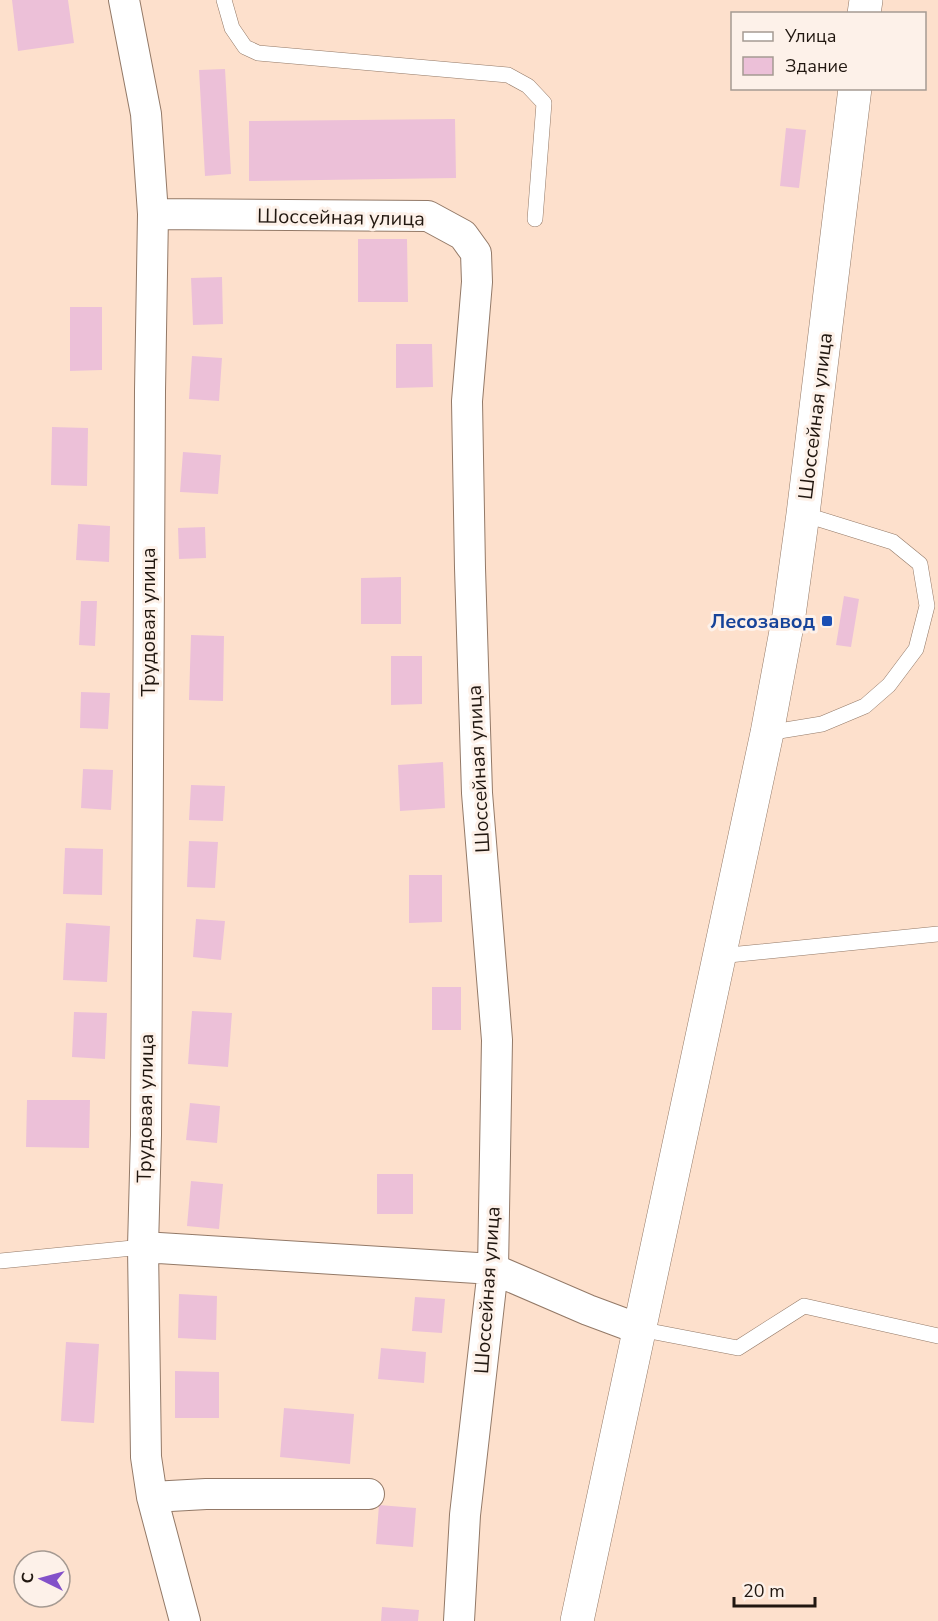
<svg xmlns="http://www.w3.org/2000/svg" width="938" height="1621" viewBox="0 0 938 1621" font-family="'Nunito Sans',sans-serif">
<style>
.building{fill:#ecc0d8}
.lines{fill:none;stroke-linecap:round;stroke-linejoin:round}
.lane-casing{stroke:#937967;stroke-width:16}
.street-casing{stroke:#937967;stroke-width:32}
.primary-casing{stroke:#937967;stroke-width:34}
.lane{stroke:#fff;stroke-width:15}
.street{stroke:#fff;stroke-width:30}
.primary{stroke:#fff;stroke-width:33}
.transit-dot{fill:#1a4fb4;stroke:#fdf1e9;stroke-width:2}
.labels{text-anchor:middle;stroke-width:6;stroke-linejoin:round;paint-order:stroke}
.street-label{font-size:20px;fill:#211710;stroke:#fdf1e9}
.transit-label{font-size:20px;font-weight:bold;fill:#164399;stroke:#fdf1e9;text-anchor:end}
</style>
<rect width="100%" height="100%" fill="#fde0cc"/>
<path class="building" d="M12,0h56l6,43 -56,8z
M225,69l6,105 -26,2 -6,-106z
M455,119l1,59 -207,3v-60z
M786,128l20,2 -7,58 -19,-2z
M358,239h49l1,63h-50z
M222,277l1,47 -30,1 -2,-47z
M70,307h32v63l-32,1z
M396,344h36l1,43 -37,1z
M192,356l30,2 -3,43 -30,-2z
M52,427l36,1 -1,58 -36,-1z
M183,452l38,3 -3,39 -38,-2z
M78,524l32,2 -1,36 -33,-2z
M205,527l1,31 -27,1 -1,-31z
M401,577v47h-40v-46z
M844,596l15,3 -8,48 -15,-2z
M81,601h16l-2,45 -16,-1z
M191,635l33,1 -1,65 -34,-1z
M391,656h31v48l-31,1z
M81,692l29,1 -2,36 -28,-1z
M443,762l2,46 -45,3 -2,-46z
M83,769l30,1 -2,40 -30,-2z
M191,785l34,1 -2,35 -34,-1z
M189,841l29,1 -3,46 -28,-1z
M65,848l38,1 -1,46 -39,-1z
M409,875h33v47l-33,1z
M196,919l29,2 -4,39 -28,-3z
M66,923l44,3 -3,56 -44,-2z
M432,987h29v43h-29z
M192,1011l40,2 -4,54 -40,-3z
M74,1012l33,1 -2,46 -33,-2z
M27,1100h63l-1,48 -63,-1z
M190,1103l30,3 -3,37 -31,-3z
M377,1174h36v40h-36z
M191,1181l32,3 -4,45 -32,-3z
M179,1294l38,2 -1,44 -38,-2z
M415,1297l30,2 -3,34 -30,-2z
M66,1342l33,2 -5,79 -33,-2z
M381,1348l45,4 -2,31 -46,-4z
M175,1371l44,1v46h-44z
M284,1408l70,6 -4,50 -70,-7z
M379,1505l37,3 -3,39 -37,-3z
M382,1607l37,3 -1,11h-37z"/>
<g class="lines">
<defs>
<path id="lane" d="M224,0l8,28 13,19 13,6 250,22 20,11 16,17 -9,116
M767,733l55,-9 43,-18 24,-21 27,-36 11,-43 -7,-42 -27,-22 -90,-28
M719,956l219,-22
M0,1261l143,-14
M639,1329l99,19 66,-42 134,30"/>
<path id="street" d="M124,0l22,114 7,100 -3,177 -4,744 -3,112 3,210 6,40 33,124
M153,214l275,2 35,19 13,18 1,29 -10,119 3,167 7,225 20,247 -4,229 -28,246 -6,106
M143,1247l350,22 95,41 51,19
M152,1497l54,-3h163"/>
<path id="primary" d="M864,14l2,-14
M577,1621l190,-888 22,-118 14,-101 52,-426"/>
</defs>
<use href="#lane" class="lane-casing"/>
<use href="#street" class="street-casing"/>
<use href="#primary" class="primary-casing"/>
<use href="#lane" class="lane"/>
<use href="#street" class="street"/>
<use href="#primary" class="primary"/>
</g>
<rect class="transit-dot" x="821" y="615" width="12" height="12" rx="3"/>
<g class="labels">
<g class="street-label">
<text transform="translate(341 217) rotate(1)" y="7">Шоссейная улица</text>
<text transform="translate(815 416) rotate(-83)" y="7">Шоссейная улица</text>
<text transform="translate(148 622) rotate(-90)" y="7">Трудовая улица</text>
<text transform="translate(478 769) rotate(-93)" y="7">Шоссейная улица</text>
<text transform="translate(145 1108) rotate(-89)" y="7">Трудовая улица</text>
<text transform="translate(487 1290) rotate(-86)" y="7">Шоссейная улица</text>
</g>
<g class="transit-label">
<text x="815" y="628">Лесозавод</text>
</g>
</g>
<rect x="731" y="12" width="195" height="78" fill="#fdf1e9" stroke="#a59a92" stroke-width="1.5"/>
<rect x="743" y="32" width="30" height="9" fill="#ffffff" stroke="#a59a92" stroke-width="1.5"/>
<text x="785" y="42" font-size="18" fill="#211710">Улица</text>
<rect x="743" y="57" width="30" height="18" fill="#ecc0d8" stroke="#a59a92" stroke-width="1.5"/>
<text x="785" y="72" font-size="18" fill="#211710">Здание</text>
<g transform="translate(42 1579) rotate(275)"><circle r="28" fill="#fdf1e9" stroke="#a59a92" stroke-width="1.5"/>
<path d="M0-4.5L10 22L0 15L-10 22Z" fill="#8351c9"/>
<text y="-9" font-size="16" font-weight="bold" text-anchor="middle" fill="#211710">С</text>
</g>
<path d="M734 1597v9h81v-9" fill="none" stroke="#211710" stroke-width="3"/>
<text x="743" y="1597" font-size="18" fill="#211710" stroke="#fdf1e9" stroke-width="4.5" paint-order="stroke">20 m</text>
</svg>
